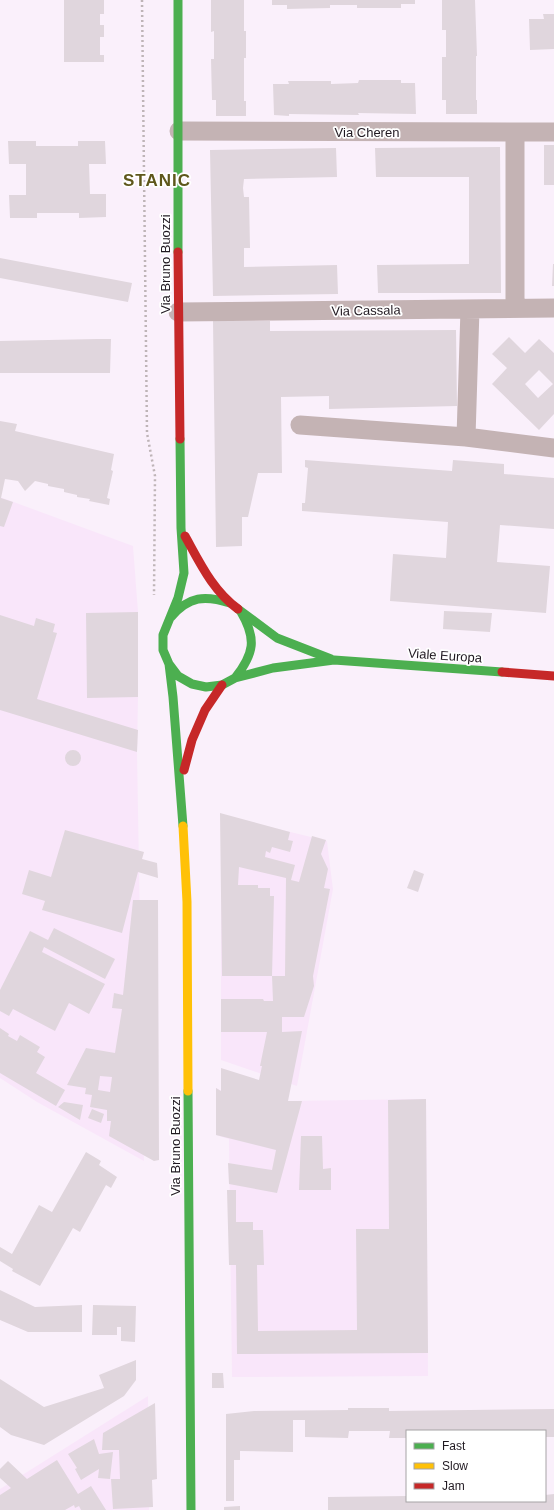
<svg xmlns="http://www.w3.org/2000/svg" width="554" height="1510" viewBox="0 0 554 1510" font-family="Arial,sans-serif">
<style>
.built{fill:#f9e6fa}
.building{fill:#e0d6dd;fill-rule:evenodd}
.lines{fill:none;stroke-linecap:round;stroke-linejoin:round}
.path{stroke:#beb4b7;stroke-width:2.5;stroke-dasharray:2 3;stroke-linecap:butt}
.street{stroke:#c4b3b4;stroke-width:19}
.fast{stroke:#4caf50;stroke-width:9}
.slow{stroke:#ffc107;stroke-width:9}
.jam{stroke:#c62828;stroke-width:9}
.labels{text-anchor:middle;stroke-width:3.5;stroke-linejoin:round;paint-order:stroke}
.street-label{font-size:13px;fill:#201921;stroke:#fff}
.district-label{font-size:17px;font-weight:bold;letter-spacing:1px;fill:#5e571b;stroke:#fff}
</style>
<rect width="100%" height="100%" fill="#faf0fb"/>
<path class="built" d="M0,497l133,49 5,66v85l-1,55 7,409 -107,-59 -37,-24z
M221,815l106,26 6,48 -36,197 -76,-26z
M216,1088l67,34 5,-21 138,-2 2,277 -196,1 -3,-238 -13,-4z
M148,1396l1,114h-149v-21z"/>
<path class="building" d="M64,0h40v14h-4v11h4v12h-4v18h4v7h-40z
M211,0h33v31h2v27h-2v43h2v15h-30v-16h-4l-1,-41h3v-28l-3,1z
M272,0h143v4h-14v4h-44v-3h-27v3l-43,1v-4h-15z
M442,0h33l2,56h-1v44h1v14h-31v-14h-4v-43h4v-27h-4z
M543,14h11v35l-24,1 -1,-31h15z
M359,80h42v3h14l1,31 -58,-1 1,2 -70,-1v2l-15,-1 -1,-31h16l-1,-3h43v3l27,-1z
M8,141h28v5h42v-5h27l1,23h-17l1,30h16v23l-27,1v-5h-42v5h-27l-1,-23h17v-31h-17z
M544,145h10v40h-10z
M500,147l1,146h-123l-1,-28 92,-1v-87h-93l-1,-29z
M336,148l1,29 -93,2 -1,9 1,9h5l1,51h-6v19l93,-2 1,29 -125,2 -3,-146z
M0,258l132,25 -4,19 -128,-24z
M553,264h1v22h-2z
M213,321h57v10l186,-1 1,76 -128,3v-13l-48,1 1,76h-24l-10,44h-6v29l-26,1z
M509,337l16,16 14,-14 15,14v61l-15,16 -47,-46 15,-16 -15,-14zM539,370l14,14 -15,14 -13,-14z
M97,339h14l-1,34h-110v-32z
M0,421l17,3 -2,7 99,23 -3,16 2,1 -6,27 3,1 -1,6 -20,-4 1,-2 -13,-2v-2l-13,-3v-3l-16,-3v-2l-13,-3 -10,10 -7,-10 -13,-2 -4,19 12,4 -9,25 -4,-1z
M305,460l147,11 1,-11 51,4v10l50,4v51l-54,-4 -3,37 53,4 -4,47 -156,-12 3,-47 53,4 2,-36 -146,-11v-8h3l3,-35 -3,-1z
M444,611l48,2 -2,19 -47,-3z
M138,612v85l-51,1 -1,-85z
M0,615l34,11 2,-8 19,6 -2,8 4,1 -20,66 101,31 -1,22 -137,-42z
M65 758a8 8 0 1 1 16 0a8 8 0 1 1-16 0Z
M220,813l70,19 -2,8 5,1 -3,11 -18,-5 -2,6 -4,-2 -1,6 30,8 -4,15 8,2 13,-46 14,4 -5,14 7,15 -4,19 6,1 -17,87 1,10 -10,31h-22v15l20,-1 -14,70h14l-25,92 -48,-9 -1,-21 44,7 4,-20 -60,-15v-47l5,3v-23l38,12 3,-14h-2l7,-34h-46v-33h42l1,2h9l-1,-25h13l1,-98 -47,-11 -1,18h20v3h12v8h4l-2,80h-50z
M65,830l79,22 -2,7 15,4 1,15 -20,-6 -16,61 -80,-23 3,-9 -23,-7 7,-24 22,7z
M414,870l10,4 -6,18 -11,-4z
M133,900h25l1,260 -5,1 -45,-25 2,-15h-4v-11l-17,-3 2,-12 -7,-1 1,-6 -19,-3 19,-37 29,5 7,-44 -10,-1 2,-15 9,2zM100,1076l12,1 -2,15 -12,-2z
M54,928l61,31 -10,20 -61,-32 -2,5 63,32 -16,30 -20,-11 -14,28 -42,-22 -4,7 -9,-5v-21l30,-59 18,9z
M0,1028l9,6 -1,2 9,5 3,-6 20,12 -3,5 8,5 -9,16 29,17 -9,16 -56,-33z
M426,1099l2,254 -191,1 -1,-89h-7l-2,-75h9v32h17v8h10l1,35h-7l1,66 99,-1 -1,-101h33l-1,-129z
M64,1102l19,3 -3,15 -22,-13z
M92,1109l12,5 -3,9 -13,-5z
M301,1136h21l1,33 8,-1v22h-32z
M86,1152l15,9 -2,4 18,12 -6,11 -5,-3 -26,47 -7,-4 -33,58 -28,-15 1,-2 -13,-8v-14l12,7 27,-49 13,7z
M0,1290l35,17 47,-2v27h-54l-28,-12z
M93,1305l43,1 -1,36 -14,-1v-14h-4v8h-25z
M136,1360v20l-12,16 -80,49 -33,-10 -11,-8v-48l44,28 60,-19 -5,-13z
M212,1373h11l1,15h-12z
M155,1403l2,76 -5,1 1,27 -40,2 -2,-30h9l-1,-29h-17l1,-17z
M348,1408h41v3l165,-2v28h-9v-6h-138v7h-18l1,-7h-41l-1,7 -43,-1v-17h-12v32l-53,-1v9h-6v41h-8v-87l28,-3 94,-1z
M94,1439l5,15 14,-2 -3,27 -12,-1 1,-9 -18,11 -6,-11 2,-1 -9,-14z
M57,1460l21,34 13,-8 15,24h-25l-2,-4 -4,2 -1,-3 -9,5h-65v-15l11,-7 -11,-10v-9l8,-8 19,18z
M554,1494v16h-226v-13l79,-1v5h138v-6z
M240,1506v4h-16v-3z"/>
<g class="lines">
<path class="path" d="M142,0l5,433 8,43 -1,119"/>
<path class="street" d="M179,131l375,1
M515,132v176
M178,312l376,-4
M300,425l166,12 88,11
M466,437l4,-128"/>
<path class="fast" d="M178,0v252
M180,439l1,89 3,45 -6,25 -15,37v15l6,14 4,33 10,129
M238,609l39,29 54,21
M171,617c18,-21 34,-22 59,-14
M169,664l9,12 14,8 14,3 16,-2 13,-7 38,-10 61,-8 168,12
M235,678c19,-24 22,-39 6,-66
M188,1091l3,419"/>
<path class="slow" d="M183,826l4,76 1,189"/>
<path class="jam" d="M178,252l2,187
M185,536c15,27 28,55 53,73
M502,672l52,4
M184,770l8,-30 13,-30 17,-25"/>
</g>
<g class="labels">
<g class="street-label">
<text x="367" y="137">Via Cheren</text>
<text transform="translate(165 264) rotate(-90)" y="5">Via Bruno Buozzi</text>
<text transform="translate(366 310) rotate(-1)" y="5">Via Cassala</text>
<text transform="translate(445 655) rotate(4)" y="5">Viale Europa</text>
<text transform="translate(175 1146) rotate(-90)" y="5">Via Bruno Buozzi</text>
</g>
<g class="district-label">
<text x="157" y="186">STANIC</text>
</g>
</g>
<rect x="406" y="1430" width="140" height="72" fill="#ffffff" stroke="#a6a3a6"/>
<rect x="414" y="1443" width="20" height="6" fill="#4caf50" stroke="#a6a3a6"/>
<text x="442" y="1450" font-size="12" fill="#201921">Fast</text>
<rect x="414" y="1463" width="20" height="6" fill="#ffc107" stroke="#a6a3a6"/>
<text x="442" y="1470" font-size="12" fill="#201921">Slow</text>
<rect x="414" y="1483" width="20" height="6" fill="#c62828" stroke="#a6a3a6"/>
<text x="442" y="1490" font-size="12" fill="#201921">Jam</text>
</svg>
